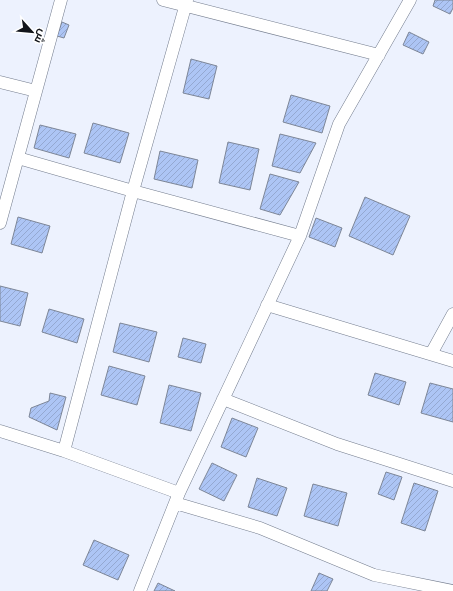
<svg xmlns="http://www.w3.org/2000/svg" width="453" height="591" viewBox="0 0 453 591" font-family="'IBM Plex Serif',Cairo,serif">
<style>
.building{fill:url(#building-hatch);stroke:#7d8697}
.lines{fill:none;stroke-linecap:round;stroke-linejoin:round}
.minor-casing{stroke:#747d8e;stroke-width:13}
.minor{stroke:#fff;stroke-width:12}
</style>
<defs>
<pattern id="building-hatch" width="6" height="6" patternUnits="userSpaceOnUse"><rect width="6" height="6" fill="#adc5f5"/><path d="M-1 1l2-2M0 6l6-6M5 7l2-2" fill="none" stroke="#94a8d1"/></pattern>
</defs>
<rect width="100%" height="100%" fill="#edf2fe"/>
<path class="building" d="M435,0h18v8l-3,6 -17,-8z
M62,22l7,3 -5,13 -7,-2z
M409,32l20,10 -6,12 -20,-9z
M191,59l26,7 -8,33 -26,-6z
M291,95l39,11 -8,27 -39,-11z
M93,123l36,10 -9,30 -36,-10z
M40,125l36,9 -7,24 -35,-10z
M280,134l36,9 -16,30 -28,-7z
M228,142l31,7 -9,41 -31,-7z
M160,151l38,9 -6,28 -38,-9z
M270,174l29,8 -19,33 -20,-6z
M365,197l45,19 -17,39 -44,-19z
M18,217l32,9 -8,27 -31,-9z
M316,218l26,10 -7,19 -26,-10z
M0,286l28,7 -8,33 -20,-5z
M49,309l35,10 -7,24 -35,-11z
M120,323l37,9 -8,30 -36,-10z
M183,338l23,6 -5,19 -23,-6z
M109,366l36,10 -8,29 -36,-10z
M375,373l31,9 -7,23 -31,-10z
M430,383l23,6v33l-32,-9z
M169,385l32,8 -10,38 -31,-8z
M50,393l16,4 -9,33 -28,-13 2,-9 18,-7z
M232,418l26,10 -12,29 -25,-10z
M212,463l25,12 -13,26 -25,-12z
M386,472l16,5 -8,23 -16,-6z
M257,478l30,10 -10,28 -29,-9z
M414,483l24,8 -13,40 -24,-8z
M313,484l34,9 -9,33 -34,-10z
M94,540l35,15 -11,25 -35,-15z
M319,573l14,6 -6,12h-16z
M158,583l17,8h-21z"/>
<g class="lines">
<defs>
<path id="minor" d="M163,0l216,55
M0,82l36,9
M18,158l115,33 167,45
M0,223l61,-223
M267,305l186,56
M431,354l22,-40
M223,399l114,45 116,37
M0,431l64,20 115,42
M64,451l69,-260 54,-191
M175,503l85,25 114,47 79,16
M140,591l39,-98 121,-257 39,-112 71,-124"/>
</defs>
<use href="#minor" class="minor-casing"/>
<use href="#minor" class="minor"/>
</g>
<g transform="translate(32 32) rotate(117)" stroke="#ffffff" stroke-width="3" paint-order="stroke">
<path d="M0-3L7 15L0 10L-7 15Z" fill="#12151b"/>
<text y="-6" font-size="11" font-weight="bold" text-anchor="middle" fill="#12151b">ش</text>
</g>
</svg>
